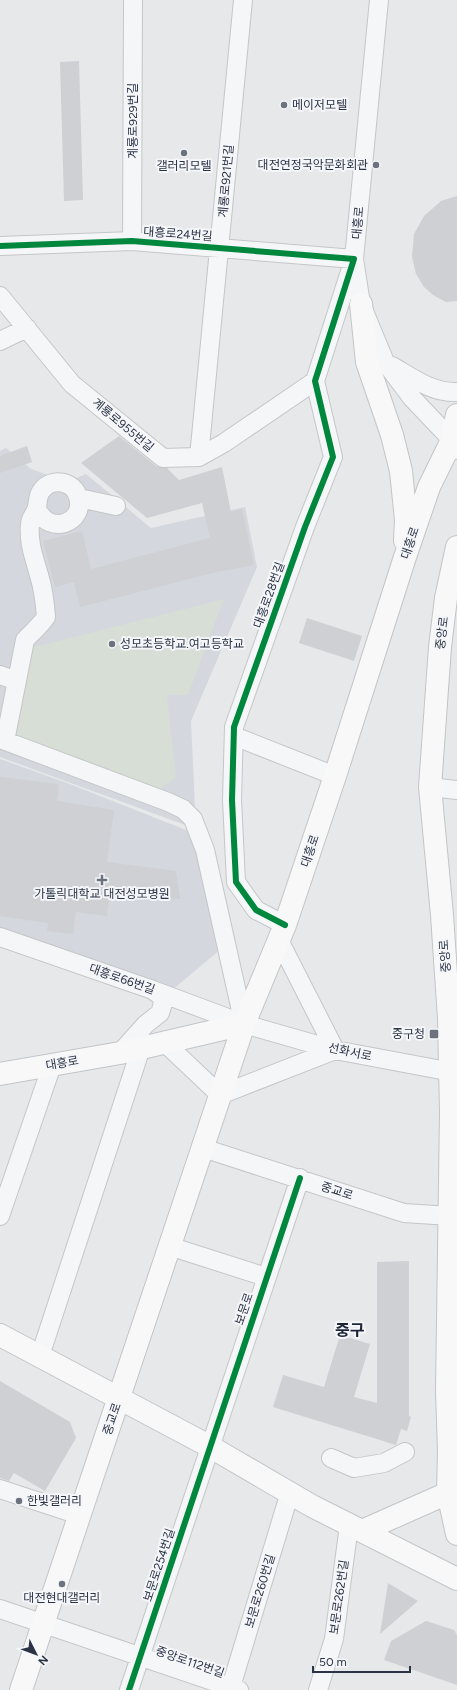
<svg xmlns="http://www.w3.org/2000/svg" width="457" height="1690" viewBox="0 0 457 1690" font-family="Figtree,'Noto Sans KR',sans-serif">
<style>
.built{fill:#d4d7dd}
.green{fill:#d6ded6}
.building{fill:#ced0d3}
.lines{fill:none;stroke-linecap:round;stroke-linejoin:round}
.minor-casing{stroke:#c4c6c8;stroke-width:20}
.major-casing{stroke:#c2c5c8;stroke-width:24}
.minor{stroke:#f5f6f7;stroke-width:18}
.major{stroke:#f8f8f8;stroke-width:22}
.cycleway-casing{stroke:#f4f6f9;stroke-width:8}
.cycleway{stroke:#00873e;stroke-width:6}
.poi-dot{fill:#6c737f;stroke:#f4f6f9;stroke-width:1.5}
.labels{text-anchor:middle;stroke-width:4;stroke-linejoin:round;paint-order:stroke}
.poi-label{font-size:12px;fill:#2b3445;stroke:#f4f6f9;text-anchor:start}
.street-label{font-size:12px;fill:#2b3445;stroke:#f4f6f9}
.district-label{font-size:16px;font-weight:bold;fill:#1d2536;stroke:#f4f6f9}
</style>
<rect width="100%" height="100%" fill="#e6e8ea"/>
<path class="built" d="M6,448l25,21 36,13 19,-8 65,54 94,-21 12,60 -66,154 5,108 -196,-72v-306z
M0,759l67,24 124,49 31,116 -51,43 -171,-63z"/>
<path class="green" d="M224,599l-36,96h-21l9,83 -22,15 -142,-57 18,-88z"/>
<path class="building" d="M79,61l4,139 -19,1 -4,-139z
M457,196v105l-11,1 -13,-7 -9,-8 -8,-13 -4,-17 2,-23 10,-18 17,-15z
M119,436l37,30 11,2 12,12 43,-13 9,45 11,-3 12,56 -37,7 -137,35 -6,-25 -19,5 -12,-46 39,-10 9,38 119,-31 -8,-35 -55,15 -66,-55z
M27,446l5,16 -32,11v-17z
M307,618l55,18 -8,25 -55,-18z
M0,777l59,7 -2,17 57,9 -7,52 69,9 4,28 -70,-6 -3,23 -31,-4 -3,22 -26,-3 1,-8 -48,-7z
M409,1261v155l2,1 -4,14 -6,-2 -5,16 -123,-38 10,-32 41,12 16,-52 30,9 -16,53 23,6v-141z
M0,1381l70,41 6,16 -31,53 -31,-18 -5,8 -9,-3z
M388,1583l30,18 -38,33z
M426,1621l28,9 3,5v50l-73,-25 7,-19z"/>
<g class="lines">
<defs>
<path id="minor" d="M379,0l-25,259 7,45 24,58 27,36 40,42 5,10
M132,241l1,-241
M0,246l132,-5 222,18 -39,122 18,76 -28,70 -71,200 -2,73 4,82 20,28 29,15
M0,296l72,88 91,74 36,-1 25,-14 91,-62
M0,341l27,-13
M392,366c21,12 40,27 65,26
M199,457l44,-457
M79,498l37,8
M0,675l17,6
M234,736l101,40
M0,739l168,63 15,7 10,10 12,31 39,174
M5,741l20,-101c7,-8 15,-14 21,-23 -1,-14 -3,-29 -7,-42 -5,-18 -11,-33 -9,-51 0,-5 4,-9 6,-14 3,-6 0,-13 6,-20 10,-13 32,-9 36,7 8,26 -29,39 -41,12
M430,787l27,3
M0,937l150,52 94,35 91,26 122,23
M165,1043l55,52 115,-45 -56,-110
M120,1053l26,-29 14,-11 3,-10 -2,-7 -10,-7
M203,1148l201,65 46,3 7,3
M0,1216l52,-151
M169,1246l97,31
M40,1356l101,-308
M331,1458l23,10 30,-5 21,-11
M0,1489l79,26
M0,1609l239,81
M129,1690l171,-512
M230,1690l60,-198
M318,1690l16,-51 15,-114"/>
<path id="major" d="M361,304l6,58 25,73 9,36 5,49 -1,21
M452,440l5,-25
M457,547l-11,51 -6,49 -10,140 12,128 7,103 2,94 -4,279 2,61 -1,41 9,41
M0,1074l120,-21 124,-29
M0,1335l209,111 103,60 145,73
M362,1531l86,-38
M21,1690l223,-666 41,-99 50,-149 70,-219 24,-70 23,-47 5,-3"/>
</defs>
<use href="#minor" class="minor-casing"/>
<use href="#major" class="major-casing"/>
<use href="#minor" class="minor"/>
<use href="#major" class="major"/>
<defs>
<path id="cycleway" d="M0,246l132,-5 222,18 -39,122 18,76 -28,70 -71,200 -2,73 4,82 20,28 29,15
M129,1690l171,-512"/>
</defs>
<use href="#cycleway" class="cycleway-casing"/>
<use href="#cycleway" class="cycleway"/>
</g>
<g class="poi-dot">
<circle cx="284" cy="105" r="4"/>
<circle cx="184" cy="153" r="4"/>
<circle cx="376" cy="165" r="4"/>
<circle cx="112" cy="644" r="4"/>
<path d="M100 874h4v4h4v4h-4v4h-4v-4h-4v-4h4z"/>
<rect x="429" y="1029" width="10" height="10" rx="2"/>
<circle cx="19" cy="1501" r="4"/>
<circle cx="62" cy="1584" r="4"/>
</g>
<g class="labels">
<g class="poi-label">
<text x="292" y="109">메이저모텔</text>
<text x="368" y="169" text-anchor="end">대전연정국악문화회관</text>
<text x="184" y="170" text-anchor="middle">갤러리모텔</text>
<text x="120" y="648">성모초등학교.여고등학교</text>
<text x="102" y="898" text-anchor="middle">가톨릭대학교 대전성모병원</text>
<text x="425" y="1038" text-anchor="end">중구청</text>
<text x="27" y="1505">한빛갤러리</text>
<text x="62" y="1602" text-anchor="middle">대전현대갤러리</text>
</g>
<g class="street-label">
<text transform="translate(133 121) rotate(-90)" y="4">계룡로929번길</text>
<text transform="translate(226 181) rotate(-85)" y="4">계룡로921번길</text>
<text transform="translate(358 223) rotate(-85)" y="4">대흥로</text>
<text transform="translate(178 234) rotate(4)" y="4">대흥로24번길</text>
<text transform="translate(123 425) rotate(40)" y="4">계룡로955번길</text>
<text transform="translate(410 543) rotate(-71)" y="4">대흥로</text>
<text transform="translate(269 595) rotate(-70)" y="4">대흥로28번길</text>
<text transform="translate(442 633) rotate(-83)" y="4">중앙로</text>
<text transform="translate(310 851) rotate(-71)" y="4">대흥로</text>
<text transform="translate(445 956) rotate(-94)" y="4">중앙로</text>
<text transform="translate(122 979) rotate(19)" y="4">대흥로66번길</text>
<text transform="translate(350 1052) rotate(12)" y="4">선화서로</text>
<text transform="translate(62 1063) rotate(-10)" y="4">대흥로</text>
<text transform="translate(337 1191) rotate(18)" y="4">중교로</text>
<text transform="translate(244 1309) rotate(-71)" y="4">보문로</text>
<text transform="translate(112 1419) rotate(-71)" y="4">중교로</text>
<text transform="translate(159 1565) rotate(-72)" y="4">보문로254번길</text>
<text transform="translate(260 1591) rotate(-73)" y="4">보문로260번길</text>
<text transform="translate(339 1597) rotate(-82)" y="4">보문로262번길</text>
<text transform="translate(190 1662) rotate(19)" y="4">중앙로112번길</text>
</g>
<g class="district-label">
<text x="350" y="1336">중구</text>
</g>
</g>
<g transform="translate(36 1654) rotate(132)" stroke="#f4f6f9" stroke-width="3" paint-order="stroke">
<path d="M0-3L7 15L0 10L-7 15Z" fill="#2b3445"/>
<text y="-6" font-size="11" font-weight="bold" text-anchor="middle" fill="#2b3445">N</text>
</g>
<path d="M313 1666v6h97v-6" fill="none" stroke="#2b3445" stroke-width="2"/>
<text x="319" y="1666" font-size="12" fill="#2b3445" stroke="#f4f6f9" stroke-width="3" paint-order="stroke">50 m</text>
</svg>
